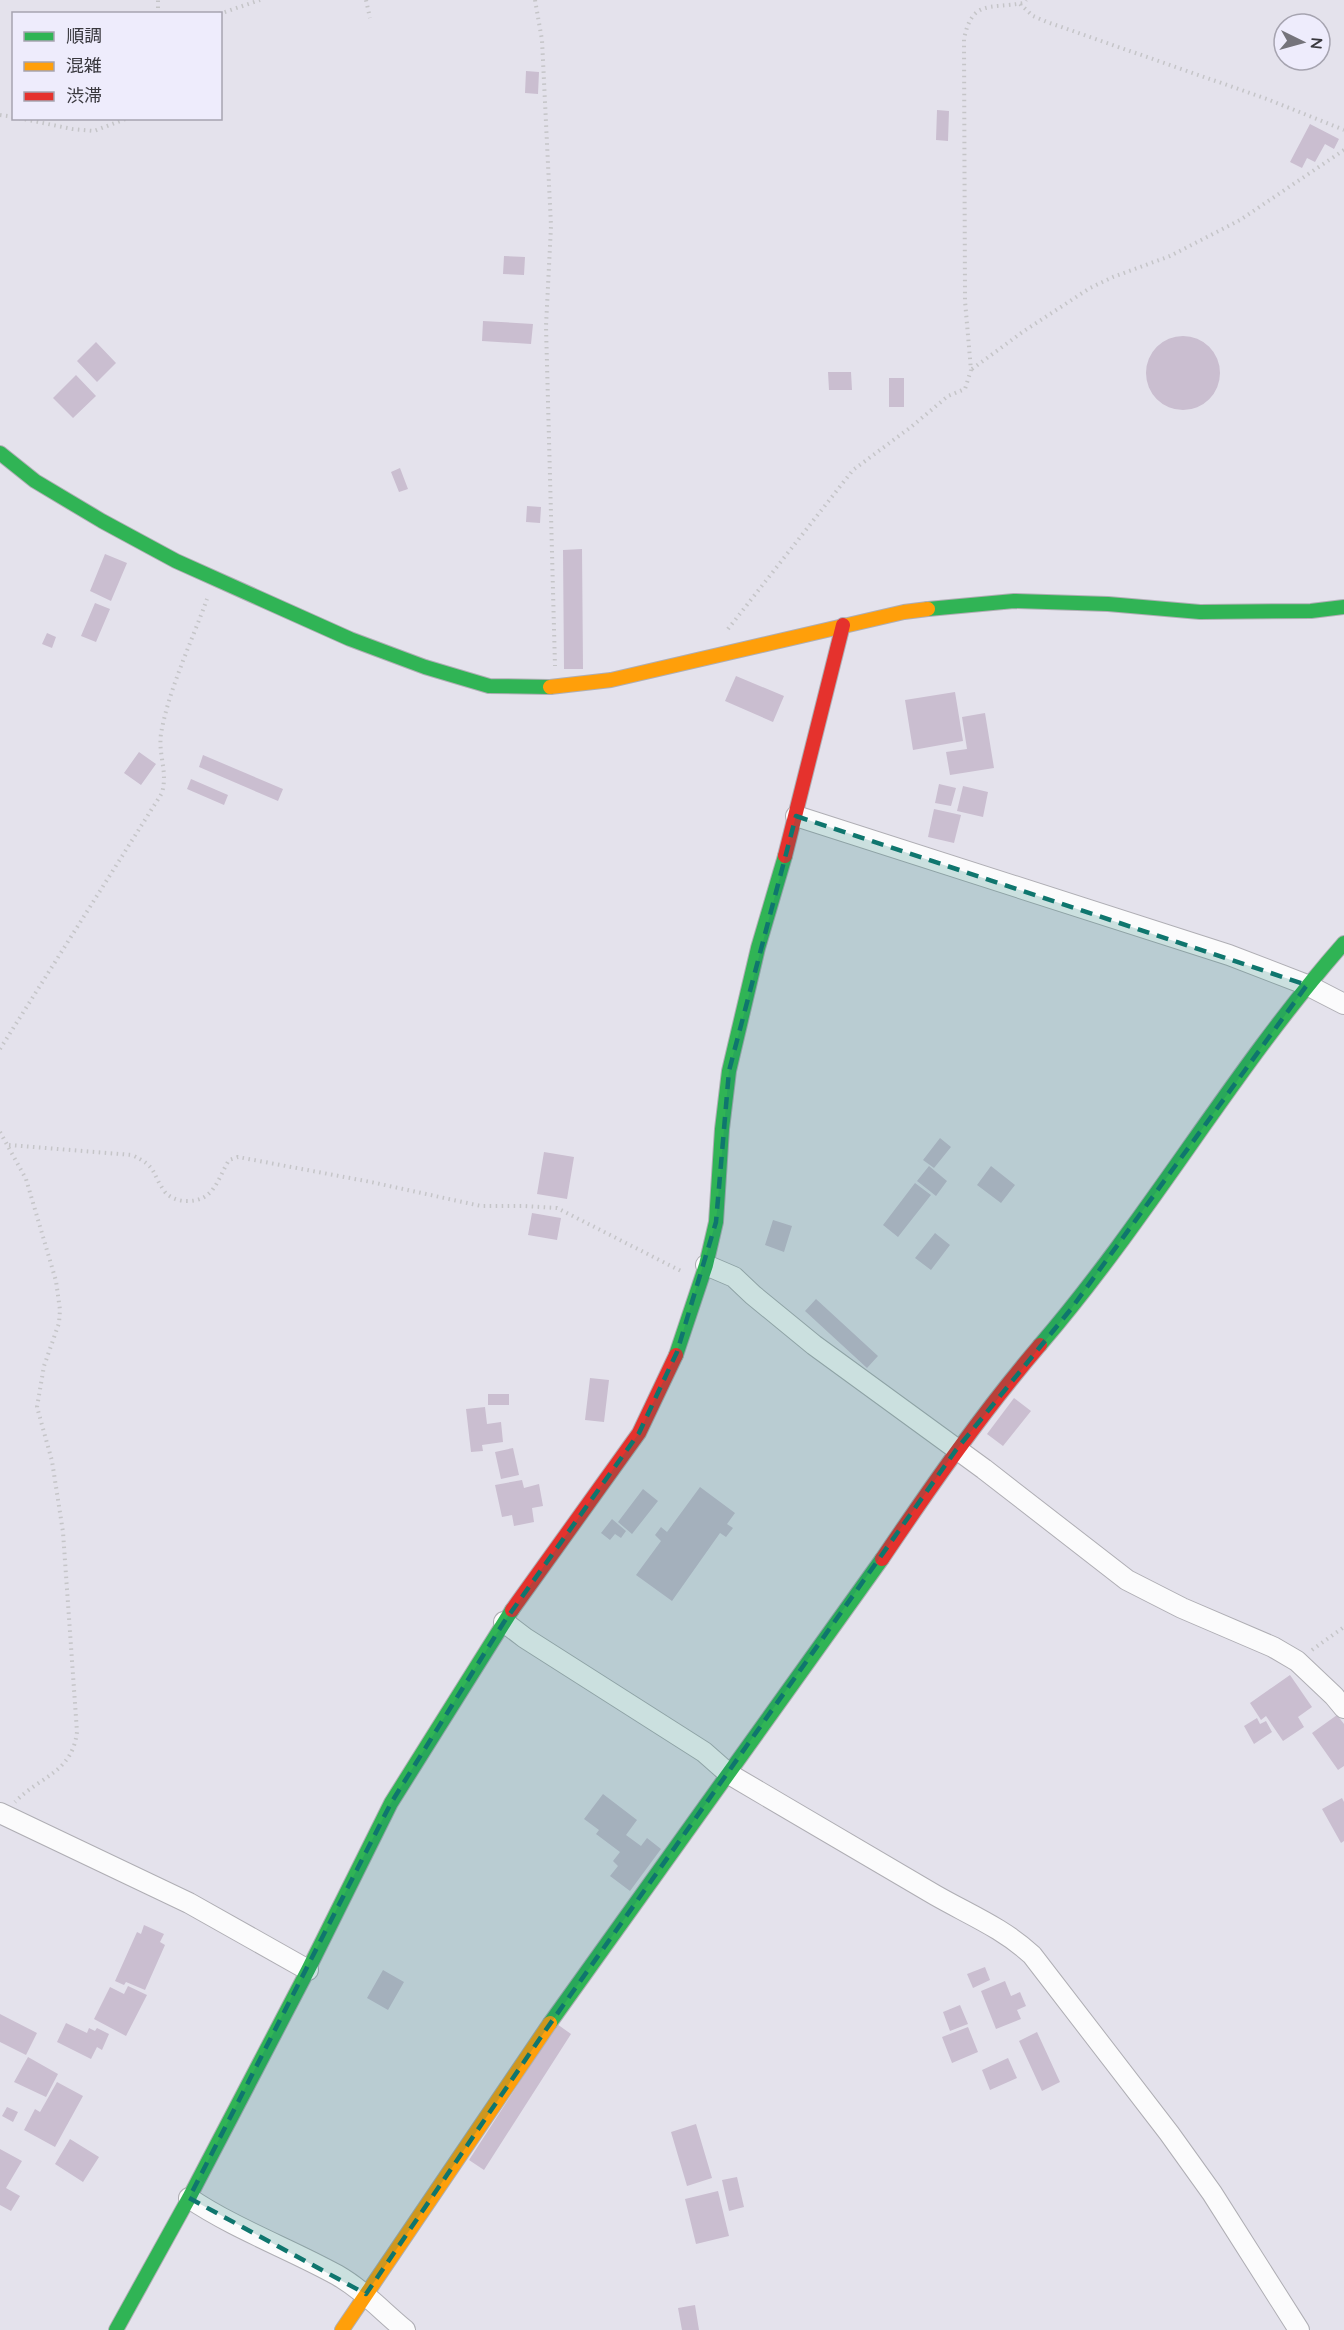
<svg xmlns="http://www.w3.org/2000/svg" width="1344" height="2330" viewBox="0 0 1344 2330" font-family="Quicksand,'Noto Sans JP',sans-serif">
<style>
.building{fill:#cabed0}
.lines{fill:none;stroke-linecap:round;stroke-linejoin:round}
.street-casing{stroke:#afaeb4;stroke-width:22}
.fast-casing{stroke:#afaeb4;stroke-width:16}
.slow-casing{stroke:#afaeb4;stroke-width:16}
.jam-casing{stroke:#afaeb4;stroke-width:16}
.path{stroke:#c5c5c8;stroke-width:4;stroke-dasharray:1.5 4.5;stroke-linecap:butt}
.street{stroke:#fbfbfc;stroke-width:20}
.fast{stroke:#30b455;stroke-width:14}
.slow{stroke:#ff9f0a;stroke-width:14}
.jam{stroke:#e5322d;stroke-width:14}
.marked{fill:#0f766e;fill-opacity:0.2;stroke:#0f766e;stroke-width:4.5;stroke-dasharray:12 8;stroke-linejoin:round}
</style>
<rect width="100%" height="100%" fill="#e4e2ec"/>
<path class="building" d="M526,71l13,1 -1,22 -13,-1z
M937,110l12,1 -1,30 -12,-1z
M1310,124l29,15 -5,10 -9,-5 -10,18 -8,-4 -5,10 -12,-6z
M504,256l21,1 -1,18 -21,-1z
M483,321l50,3 -2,20 -49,-3z
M1146 373a37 37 0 1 1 74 0a37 37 0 1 1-74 0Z
M96,342l20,21 -19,19 -20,-21z
M828,372h23l1,18h-23z
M76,375l20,21 -23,22 -20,-20z
M889,378h15v29h-15z
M400,468l8,21 -9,3 -8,-20z
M527,506l14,1 -1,16 -14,-1z
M582,549l1,120h-19l-1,-119z
M105,554l22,9 -16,38 -21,-10z
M95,603l15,6 -14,33 -15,-6z
M47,633l9,4 -4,11 -10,-4z
M736,676l48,20 -11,26 -48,-21z
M955,692l8,49 -50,9 -8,-50z
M985,713l9,55 -44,7 -4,-23 21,-3 -5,-32z
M139,752l17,12 -15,21 -17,-12z
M203,755l80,34 -5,12 -79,-34z
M191,779l37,16 -4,10 -37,-16z
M939,784l17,4 -5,18 -16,-3z
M963,786l25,6 -5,25 -26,-6z
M934,809l27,6 -7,28 -26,-6z
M940,1138l11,9 -17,21 -11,-8z
M544,1152l30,5 -7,42 -30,-5z
M929,1166l18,15 -11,15 -19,-15z
M991,1166l24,19 -14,18 -24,-18z
M915,1183l16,12 -33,42 -15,-12z
M532,1213l29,5 -4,22 -29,-5z
M773,1220l19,6 -8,26 -19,-7z
M935,1233l15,12 -19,25 -16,-12z
M816,1299l62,57 -11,12 -62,-57z
M590,1378l19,2 -5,42 -19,-2z
M488,1394h21v11h-21z
M1014,1398l17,13 -28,35 -16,-12z
M485,1407l2,17 14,-2 2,20 -21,3 1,6 -12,1 -5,-43z
M513,1448l6,27 -18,4 -6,-27z
M522,1480l2,8 15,-4 4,22 -11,2 2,14 -20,4 -2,-11 -10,2 -7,-32z
M700,1487l35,26 -8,11 6,4 -7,9 -6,-4 -48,68 -36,-26 25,-34 -6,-6 6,-8 6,5z
M643,1489l15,12 -26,33 -14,-12z
M612,1519l14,12 -5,7 -6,-4 -5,6 -9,-7z
M1290,1675l22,32 -14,10 6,10 -21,14 -17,-25 -5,4 -11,-17z
M1337,1715l7,9v42l-6,4 -26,-37z
M1257,1718l3,6 6,-3 6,11 -18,12 -10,-18z
M603,1794l34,26 -11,15 15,11 6,-8 14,11 -31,42 -20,-15 8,-10 -5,-5 7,-9 -24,-18 3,-4 -15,-11z
M1342,1798l2,4v39l-3,2 -19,-34z
M144,1925l20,9 -4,8 5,3 -20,45 -19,-8 -2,3 -9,-4 22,-49 4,2z
M985,1967l5,13 -17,8 -6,-14z
M383,1970l21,12 -16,28 -21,-12z
M1005,1981l6,15 9,-4 6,14 -9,4 4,9 -25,10 -15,-38z
M128,1986l19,9 -21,41 -32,-17 16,-32 14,7z
M960,2005l8,19 -18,7 -7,-19z
M0,2014l37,19 -11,22 -26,-13z
M66,2023l21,10 2,-5 6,3 2,-3 12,6 -7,16 -5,-3 -6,12 -34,-17z
M557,2024l14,10 -87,136 -15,-10z
M968,2027l10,25 -26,11 -10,-26z
M1037,2032l23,50 -18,9 -23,-50z
M28,2057l30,17 -12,23 -32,-15z
M1008,2058l9,20 -27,12 -8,-20z
M57,2082l26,14 -28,51 -31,-17 11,-21 5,3z
M7,2107l11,5 -5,10 -11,-6z
M696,2124l16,54 -25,8 -16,-54z
M70,2139l29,18 -16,25 -28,-18z
M0,2149l22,12 -16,27 14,8 -9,15 -11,-6z
M737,2177l7,30 -15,4 -7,-31z
M718,2191l11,45 -33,8 -11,-45z
M695,2305l4,25h-17l-4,-22z"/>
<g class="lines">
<defs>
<path id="street" d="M796,816l433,139 78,30 37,19
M706,1265l28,12 19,18 61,50 170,124 143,111 55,28 91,39 24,14 37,35 10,12
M504,1622l21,16 179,114 25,22c68,40 137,80 206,121 33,19 68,33 97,60l137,178 43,60 87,137
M0,1813l189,90 119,67
M189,2198c46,31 99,50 148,77 26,15 45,36 68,55"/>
<path id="fast" d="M0,453l35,28 67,40 74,40 174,78 75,28 64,19 61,1
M928,609l86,-8 94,3 92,8 111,-1 33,-4
M1040,1345c110,-128 193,-276 304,-402
M676,1355l30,-90 10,-43 6,-93 7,-58 29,-123 27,-92
M550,2023l332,-464
M116,2330l73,-132 119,-228 83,-167 121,-193"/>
<path id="slow" d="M550,687l61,-7 293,-68 24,-3
M342,2330l208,-307"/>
<path id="jam" d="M785,856l58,-231
M882,1559c50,-74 100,-146 158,-214
M512,1610l127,-177 37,-78"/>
</defs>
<use href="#street" class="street-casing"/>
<use href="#fast" class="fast-casing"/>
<use href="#slow" class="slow-casing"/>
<use href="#jam" class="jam-casing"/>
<path class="path" d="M366,0l4,18
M535,0l7,40 9,186 -5,100 9,340
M1020,4l13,12 14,6 220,77 77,31
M158,14v-14
M219,14l41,-14
M0,115l14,2
M19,118l53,11 22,2 34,-13
M972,369l52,-38 66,-43 23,-11 57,-21 70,-36 104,-70
M728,629l125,-159 58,-43 37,-31 17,-7 6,-19 -6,-69 -1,-262c8,-39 24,-30 60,-36l2,-3
M0,1049l162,-256c6,-22 -4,-38 -1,-59 7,-43 31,-93 46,-135
M0,1132l26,47 30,102 4,29 -1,13 -15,43 -7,41 15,54 11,71 14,200c-5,41 -37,44 -62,70
M9,1145l123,10c26,12 19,18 33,37 5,6 14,9 21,9 28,1 31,-21 43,-41l9,-3 133,25 110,24h43l33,2 124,63
M1312,1650l32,-23"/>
<use href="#street" class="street"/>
<use href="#fast" class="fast"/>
<use href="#slow" class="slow"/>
<use href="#jam" class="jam"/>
</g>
<path class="marked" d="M796,816l511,169 -236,324 -115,141 -411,581 -179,263 -177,-96 202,-395 113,-181 135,-189 38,-81 39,-130 13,-151z"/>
<rect x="12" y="12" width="210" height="108" fill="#eeecfc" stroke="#a6a4b0" stroke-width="1.5"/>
<rect x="24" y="32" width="30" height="9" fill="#30b455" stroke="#a6a4b0" stroke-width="1.5"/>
<text x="66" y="42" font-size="18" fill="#39383e">順調</text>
<rect x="24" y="62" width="30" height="9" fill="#ff9f0a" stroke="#a6a4b0" stroke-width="1.5"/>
<text x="66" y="72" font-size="18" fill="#39383e">混雑</text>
<rect x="24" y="92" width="30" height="9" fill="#e5322d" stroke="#a6a4b0" stroke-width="1.5"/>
<text x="66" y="102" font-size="18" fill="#39383e">渋滞</text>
<g transform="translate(1302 42) rotate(95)"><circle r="28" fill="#eeecfc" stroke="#a6a4b0" stroke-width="1.5"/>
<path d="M0-4.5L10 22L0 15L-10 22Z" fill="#75747b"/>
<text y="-9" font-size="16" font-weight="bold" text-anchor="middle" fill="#39383e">N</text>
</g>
</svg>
